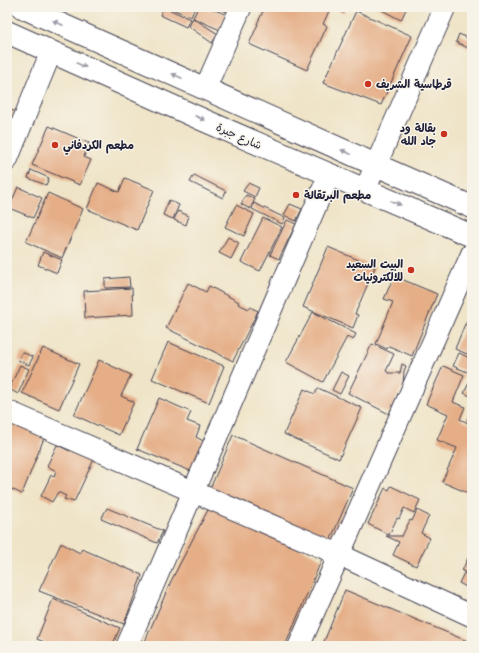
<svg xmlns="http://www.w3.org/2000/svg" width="479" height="653" viewBox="0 0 479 653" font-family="Mali,'Playpen Sans Arabic',sans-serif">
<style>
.building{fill:#e5ae87}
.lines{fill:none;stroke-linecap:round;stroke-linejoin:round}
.minor-casing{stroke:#413f50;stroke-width:23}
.tertiary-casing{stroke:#413f50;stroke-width:24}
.minor{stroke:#fff;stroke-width:21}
.tertiary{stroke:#fff;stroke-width:22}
.oneway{fill:#9c9ca7}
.poi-dot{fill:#c8321e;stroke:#f7f3e8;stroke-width:1.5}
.labels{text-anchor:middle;stroke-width:3;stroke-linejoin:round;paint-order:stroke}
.poi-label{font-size:11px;font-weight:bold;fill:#22223b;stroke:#f7f3e8;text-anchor:start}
.street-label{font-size:11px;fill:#22223b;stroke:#f7f3e8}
</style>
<rect width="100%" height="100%" fill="#f7f3e8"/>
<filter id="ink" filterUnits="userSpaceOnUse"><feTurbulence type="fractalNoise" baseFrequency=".025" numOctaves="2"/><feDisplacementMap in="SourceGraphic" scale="8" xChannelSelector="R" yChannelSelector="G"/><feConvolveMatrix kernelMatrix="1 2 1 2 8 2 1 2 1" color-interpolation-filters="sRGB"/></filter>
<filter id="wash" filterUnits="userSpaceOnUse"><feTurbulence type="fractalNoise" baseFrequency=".012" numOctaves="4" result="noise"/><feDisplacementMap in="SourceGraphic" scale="16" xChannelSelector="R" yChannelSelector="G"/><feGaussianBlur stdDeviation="0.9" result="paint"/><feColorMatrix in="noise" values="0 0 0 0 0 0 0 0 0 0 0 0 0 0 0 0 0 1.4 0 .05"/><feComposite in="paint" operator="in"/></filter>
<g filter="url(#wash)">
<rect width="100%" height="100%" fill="#efe4c7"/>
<g id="blocks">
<path class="building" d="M164,7l26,12 -4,8 -26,-12z
M168,7h27l-4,10z
M198,7h10l19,8 -7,15 -27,-12z
M215,7h17l-3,6z
M265,7h58v1l6,3 -6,13 4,2 -20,44 -58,-26 9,-20h-1z
M336,7h11l-3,6 -9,-4z
M376,7h31l-6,13z
M356,11l56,25 -31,69 -58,-22z
M193,18l25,16 -6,9 -24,-17z
M459,34l13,6v10l-16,-8z
M7,108l9,4 -9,19z
M49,126l40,17 -5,14 7,3 -11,25 -48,-20z
M31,170l18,8 -3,7 -18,-7z
M194,175l32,16 -3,7 -33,-16z
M125,178l29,12 -17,40 -50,-21 11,-26 21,9z
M248,183l11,5 -4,9 -12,-6z
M18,187l24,11 -9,20 -24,-10z
M48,193l35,16 -21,49 -36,-16z
M246,195l9,4 -5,10 -9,-5z
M169,200l10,5 -6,14 -10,-4z
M254,203l31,15 -3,6 -30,-15z
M290,204l12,5 -6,12 -12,-6z
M236,205l18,9 -10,22 -19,-9z
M178,211l11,5 -3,9 -12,-5z
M263,218l19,9 -22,44 -19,-9z
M287,220l9,4 -17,35 -9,-4z
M228,237l11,6 -8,16 -12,-6z
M328,247l47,20 -20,47 3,1 -5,13 -50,-21z
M43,252l19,8 -5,13 -19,-8z
M394,276l43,18 -25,62 -23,-10 -2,3 -11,-5 17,-42 -9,-3z
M129,277l1,10 -25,1v-9z
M188,283l18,9 3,-6 30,16 -1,2 11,5 1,-2 8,4 -25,50 -67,-33z
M132,288l1,27 -48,3 -1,-27z
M472,309v16l-6,-2z
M313,312l43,22 -3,6 -6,-3 -24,45 -37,-20z
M465,324l7,3v29l-17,-7z
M168,342l56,24 -15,37 -57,-24z
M372,344l22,10 -8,17 3,2h11l2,-9 4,2 -2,5 -1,13 -14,30 -41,-21z
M43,348l36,16 -20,45 -37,-16z
M22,352l11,5 -4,8 -11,-5z
M459,353l13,6v15l-19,-8z
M99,360l32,15 -10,21 13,6 -15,33 -45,-20z
M20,365l9,4 -11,25 -9,-5z
M443,366l21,9 -11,27 12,5 -5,12 12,6v59l-4,9 -26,-11 15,-34 -20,-8 11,-26 -22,-10z
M341,372l8,4 -9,18 -8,-4z
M472,377v20l-8,-4z
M318,388l44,20 -23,51 -55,-25 20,-45 11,5z
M159,398l32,14 -4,9 13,5 -4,11 9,5 -12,30 -56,-23z
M472,409v14l-5,-3z
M7,417l39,16 -24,61 -15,-7z
M233,435l120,53 -26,60 -120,-52z
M57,445l13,6 3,-5 22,11 -21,45 -10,-3 2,-3 -8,-4 -6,10 -11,-6 10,-21 3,1 2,-5 -9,-5z
M391,486l29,14 -6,13 -10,-5 -5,11 -2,-1 -8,17 -21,-11 17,-36 4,2z
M210,506l52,24 60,29 -37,87h-142l28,-65z
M107,508l56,23 -6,12 -56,-24z
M417,510l12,6 -8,17 9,5 -14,28 -23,-11 6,-13 -13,-6h16l8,-16 2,1z
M61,543l19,10 2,-4 60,26 -18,49 -85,-33z
M472,549v26l-10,-4z
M464,573l8,4v13l-13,-7z
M345,590l127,53v3h-145l-4,-2z
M53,599l67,29 -8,18h-59l-16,-7z
M7,639l15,7h-15z"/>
</g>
</g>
<g filter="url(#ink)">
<use href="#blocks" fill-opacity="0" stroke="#413f50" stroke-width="1"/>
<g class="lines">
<defs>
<path id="minor" d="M205,89l36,-82
M7,160l44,-108
M365,190l80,-183
M7,411l333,144 132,61
M127,646l202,-471
M299,646l173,-393"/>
<path id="tertiary" d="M22,7l354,158 96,42
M7,32l194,87 271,117"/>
</defs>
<use href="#minor" class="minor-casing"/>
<use href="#tertiary" class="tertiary-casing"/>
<use href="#minor" class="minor"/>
<use href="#tertiary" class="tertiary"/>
</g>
<defs><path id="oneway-solid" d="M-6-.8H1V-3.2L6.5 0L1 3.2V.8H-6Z"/></defs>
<g class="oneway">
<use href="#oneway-solid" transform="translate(58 23) rotate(-156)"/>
<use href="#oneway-solid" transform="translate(81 65) rotate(24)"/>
<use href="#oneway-solid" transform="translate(177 76) rotate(-156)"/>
<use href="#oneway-solid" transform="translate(200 118) rotate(24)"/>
<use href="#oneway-solid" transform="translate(346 152) rotate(-156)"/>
<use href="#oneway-solid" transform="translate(396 203) rotate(23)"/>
</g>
</g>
<g class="poi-dot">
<circle cx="368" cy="84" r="4"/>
<circle cx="444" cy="134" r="4"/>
<circle cx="55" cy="145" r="4"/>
<circle cx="296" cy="195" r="4"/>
<circle cx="411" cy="270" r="4"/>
</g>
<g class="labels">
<g class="poi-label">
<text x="376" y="88">قرطاسية الشريف</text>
<text x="436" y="132" text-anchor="end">بقالة ود<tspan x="436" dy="13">جاد الله</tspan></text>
<text x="63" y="149">مطعم الكردفاني</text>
<text x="304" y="199">مطعم البرتقالة</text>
<text x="403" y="268" text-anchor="end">البيت السعيد<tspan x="403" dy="13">للالكترونيات</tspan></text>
</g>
<g class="street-label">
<text transform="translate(239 136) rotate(24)" y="4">شارع جبرة</text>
</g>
</g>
<rect width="479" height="653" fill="none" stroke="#f7f3e8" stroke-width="24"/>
</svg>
